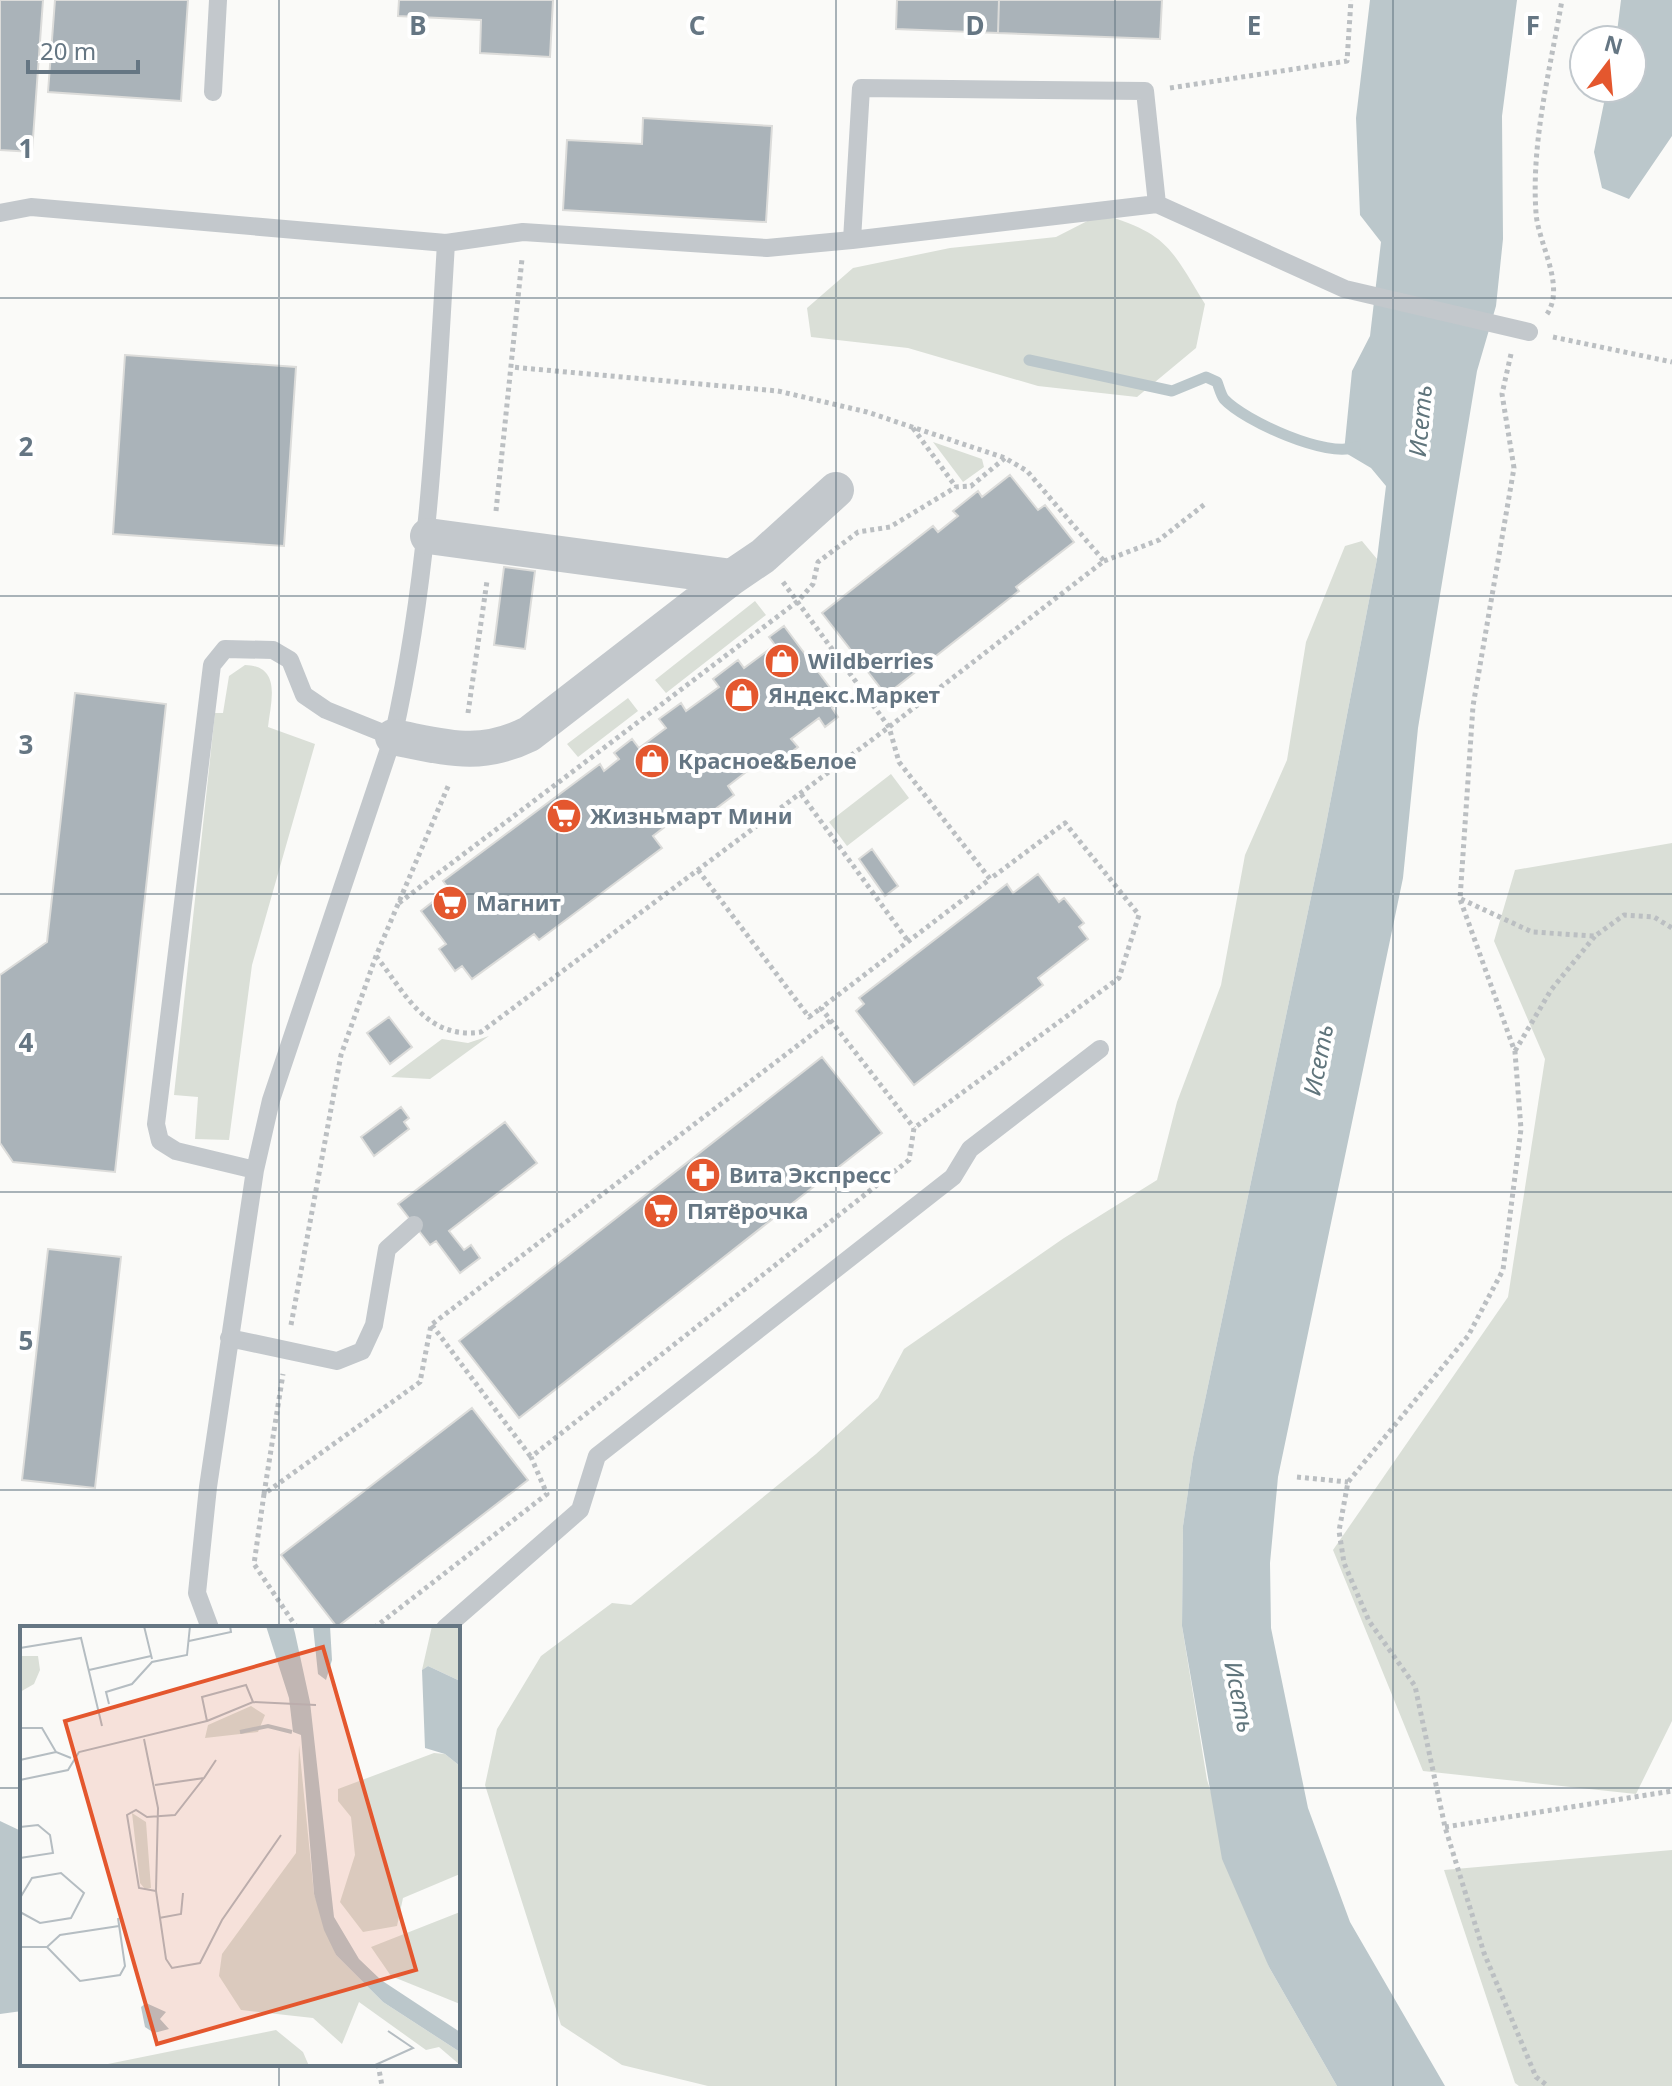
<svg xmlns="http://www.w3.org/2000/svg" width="1672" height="2086" viewBox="0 0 1672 2086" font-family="'Noto Sans',sans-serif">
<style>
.green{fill:#dadfd7}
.water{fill:#bbc7cb}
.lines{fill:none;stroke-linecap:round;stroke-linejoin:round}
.stream{stroke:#bbc7cb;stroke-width:11}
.building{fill:#aab3b9;stroke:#dcdcda;stroke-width:2}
.path{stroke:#bbbfc2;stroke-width:5;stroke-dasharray:4 4;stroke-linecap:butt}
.lane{stroke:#c3c8cc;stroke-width:18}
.street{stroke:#c3c8cc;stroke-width:36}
.grid{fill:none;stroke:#657683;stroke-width:2;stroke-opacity:0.55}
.labels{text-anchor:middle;stroke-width:8;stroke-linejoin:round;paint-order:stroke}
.poi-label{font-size:22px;font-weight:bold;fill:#657683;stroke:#fff;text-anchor:start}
.water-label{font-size:24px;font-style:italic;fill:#60757c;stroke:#fff}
.inset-river{fill:none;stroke:#bbc7cb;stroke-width:4}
.inset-road{fill:none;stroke:#b5bdc2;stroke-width:2}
.view{fill:#e4572e;fill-opacity:0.15;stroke:#e4572e;stroke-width:4}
.inset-edge{fill:none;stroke:#657683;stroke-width:4}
.grid-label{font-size:26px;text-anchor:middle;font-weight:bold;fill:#657683;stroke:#fff;stroke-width:8;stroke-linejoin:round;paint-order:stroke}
</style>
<rect width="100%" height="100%" fill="#fafaf8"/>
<path class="green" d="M1101,214c67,20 69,33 104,90l-9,44 -59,49 -99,-11 -130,-38 -97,-11 -4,-29 46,-40 97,-20 106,-11z
M933,442l49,17 2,8 -21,15z
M1362,541l15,18 -55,286 -129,612 -10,69 -1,100 25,154 62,187 68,119h-629l-86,-21 -61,-40 -76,-240 12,-56 44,-73 71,-53 19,2 185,-151 62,-56 26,-49 160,-111 93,-58 20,-78 44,-117 24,-130 42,-95 19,-118 39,-96z
M755,601l11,14 -100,78 -11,-13z
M245,665c37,1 26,36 23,62l47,17 -63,221 -23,175 -34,-1 3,-42 -24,-2 41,-382h8l6,-37z
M628,698l10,13 -60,46 -11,-13z
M891,774l18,24 -62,48 -18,-24z
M1672,843v878l-36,73 -213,-23 -90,-221 175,-253 37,-238 -51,-118 21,-71z
M489,1036l-59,43 -39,-2 51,-38 26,4z
M1672,1850v236h-153l-4,-3 -71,-213z"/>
<path class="water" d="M1370,0h147l-15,116 1,123 -7,67 -19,65 -59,357 -15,150 -125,599 -8,86 1,65 37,180 42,114 95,164h-108l-68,-119 -47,-108 -40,-233 1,-100 10,-69 129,-612 55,-286 9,-73 -15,-18 -27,-16 8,-81 18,-35 11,-94 -21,-27 -4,-97z
M1621,0h51v136l-43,63 -27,-11 -8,-36 13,-64h25v-48h-16z
M0,1821l19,9 3,6v175l-22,3z"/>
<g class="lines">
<path class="stream" d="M1029,360l143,31 34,-14 11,5c2,5 4,13 7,17 20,22 105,60 131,48"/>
</g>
<path class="building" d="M0,0h43l-11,152 -32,-2z
M55,0h133l-7,101 -133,-9z
M399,0h154l-3,57 -70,-4 1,-33 -83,-4z
M897,0h102l-1,33 -102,-4z
M999,0h163l-2,39 -162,-6z
M643,118l129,8 -6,96 -203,-12 4,-70 75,4z
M125,355l171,12 -12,179 -171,-12z
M1010,475l28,35 7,-5 29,37 -58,45 3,4 -133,104 -64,-82 111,-87 5,6 20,-16 -5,-5 25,-20 4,6z
M504,567l31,4 -10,78 -31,-4z
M784,626l56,75 -8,7 6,9 -13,10 -6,-9 -28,21 7,8 -26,20 -7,-9 -15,11 -22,17 6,9 -28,21 -4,-5 -13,10 -6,-8 -30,23 9,12 -123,92 -5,-6 -62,45 -10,-13 -7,5 -16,-22 7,-5 -25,-33 28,-22 -6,-8 157,-117 4,7 15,-12 -5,-6 18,-14 7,9 27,-20 -7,-9 22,-16 5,8 33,-24 -6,-8 25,-19 6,8 31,-23 -6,-8z
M75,693l91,11 -51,468 -102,-10 -13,-19v-168l47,-33z
M872,849l26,37 -13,10 -26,-37z
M1038,874l21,28 5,-4 20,25 -5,4 9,12 -50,39 5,7 -129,100 -58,-74 8,-7 -5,-6 148,-114 6,9z
M389,1017l23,30 -22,17 -23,-31z
M822,1057l60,76 -363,285 -60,-77z
M401,1107l8,11 -5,4 5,7 -35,27 -13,-19z
M505,1122l32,41 -88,68 15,19 7,-5 9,13 -20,15 -24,-32 -6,4 -32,-41z
M48,1249l73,8 -26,231 -73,-8z
M472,1408l56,72 -191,147 -56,-72z"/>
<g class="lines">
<path class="path" d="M1170,88l177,-27 4,-61
M1547,314c19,-28 -9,-71 -11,-101 -5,-71 14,-143 26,-213
M1553,337l119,25
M1511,354l-9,40 12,74 -41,238 -13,193 55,153 6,77 -18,141 -35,66 -120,146 -9,49 5,32 25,58 46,65 30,141 39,126 52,124 12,9
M913,428l43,59
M496,511l26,-252
M1104,561l55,-21 46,-36
M783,582l106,145 10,35 91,117 -169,129 93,120
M468,713l19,-132
M801,794l107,147
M698,870l111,147 12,-9
M1461,899l71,33 63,4 29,-21 30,2 18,11
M399,903l399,-302 15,-17 5,-22 40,-30 32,-5 66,-40 15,-1 34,-28
M376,956c30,38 50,84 105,76l408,-305 215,-166 -77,-90 -22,-13 -138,-46 -89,-21 -267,-24
M1515,1051l36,-61 44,-54
M291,1325l50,-270 35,-99 73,-172
M432,1325l99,132
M1297,1477l51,5
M264,1494l19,-120
M297,1628l-43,-64 10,-70 156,-112 11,-57 400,-305
M374,1628l173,-134 -16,-37 378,-297 5,-32 205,-150 20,-63 -74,-92 -75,56
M1445,1827l227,-36
M378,2064l4,22"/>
<path class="lane" d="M213,92l5,-92
M0,213l31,-6 415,36 77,-11 244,16 85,-8 9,-152 284,3 12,113
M852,240l305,-36 188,85 184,43
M255,1170l-79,-19 -16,-10 -4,-17 56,-459 13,-16 48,1 17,10 14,35 22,15 67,27
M229,1338l108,23 25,-10 12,-26 13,-76 27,-24
M210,1628l-13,-35 11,-106 47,-317 16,-70 122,-363c37,-164 43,-327 53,-494
M445,1628l135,-118 17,-54 356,-279 17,-28 130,-100"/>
<path class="street" d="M428,536l304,41 31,-21 73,-66
M393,737c53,10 85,22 136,-3l203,-157"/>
</g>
<path class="grid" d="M279,0v1628M557,0v2086M836,0v2086M1115,0v2086M1393,0v2086M0,298h1672M0,596h1672M0,894h1672M0,1192h1672M0,1490h1672M0,1788h22M458,1788h1214M279,2064v22"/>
<defs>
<symbol id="shop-disc" viewBox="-11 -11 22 22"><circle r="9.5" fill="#e4572e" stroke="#fff"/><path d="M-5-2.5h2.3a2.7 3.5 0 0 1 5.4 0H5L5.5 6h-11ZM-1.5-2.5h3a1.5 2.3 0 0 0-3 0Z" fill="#fff"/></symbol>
<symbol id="supermarket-disc" viewBox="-11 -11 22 22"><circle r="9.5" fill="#e4572e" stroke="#fff"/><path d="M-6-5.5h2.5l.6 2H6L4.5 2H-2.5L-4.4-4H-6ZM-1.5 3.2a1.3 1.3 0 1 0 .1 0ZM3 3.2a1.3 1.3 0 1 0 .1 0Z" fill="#fff"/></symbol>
<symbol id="pharmacy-disc" viewBox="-11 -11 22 22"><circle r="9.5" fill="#e4572e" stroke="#fff"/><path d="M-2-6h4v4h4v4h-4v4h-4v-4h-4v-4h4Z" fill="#fff"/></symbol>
</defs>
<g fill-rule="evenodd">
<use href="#shop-disc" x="762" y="641" width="40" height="40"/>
<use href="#shop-disc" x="722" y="675" width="40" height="40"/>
<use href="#shop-disc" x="632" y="741" width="40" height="40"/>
<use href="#supermarket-disc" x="544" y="796" width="40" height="40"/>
<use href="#supermarket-disc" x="430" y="883" width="40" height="40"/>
<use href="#pharmacy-disc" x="683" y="1155" width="40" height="40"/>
<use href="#supermarket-disc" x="641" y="1191" width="40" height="40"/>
</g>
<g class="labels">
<g class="poi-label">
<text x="808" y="669">Wildberries</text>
<text x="768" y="703">Яндекс.Маркет</text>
<text x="678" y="769">Красное&amp;Белое</text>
<text x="590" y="824">Жизньмарт Мини</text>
<text x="476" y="911">Магнит</text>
<text x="729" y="1183">Вита Экспресс</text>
<text x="687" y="1219">Пятёрочка</text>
</g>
<g class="water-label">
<text transform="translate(1421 421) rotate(-85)" y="8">Исеть</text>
<text transform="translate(1319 1060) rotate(-79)" y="8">Исеть</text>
<text transform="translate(1239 1697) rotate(79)" y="8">Исеть</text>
</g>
</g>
<g transform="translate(20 1626)">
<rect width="440" height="440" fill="#fafaf8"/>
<path d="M412,0h28v55l-32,-15 -6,4zM0,30h18l2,14 -6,14 -14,8zM231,80l14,9 -7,17 -53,6 3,-13zM279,119l15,149 22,61 47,47 77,50v13l-21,-18 -13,3 -67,-48 -17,42 -29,-26 -72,-8 -22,-34 3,-22 74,-101zM414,127l11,1 15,12v108l-57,24 -6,28 -34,6 -23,-30 15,-47 -4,-38 -13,-16v-12zM112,187l14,9 5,66 -6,1 -5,-6zM440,286v92l-69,-28 -20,-29zM256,404l27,22 6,14h-211z" fill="#dadfd7"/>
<path d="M246,0h27l2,7 15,69 24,215 25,42 22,21 79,52v20l-77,-50 -47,-47 -12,-25 -10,-36 -13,-159 -8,-3 -4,-34zM293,0h17l2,34 -6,20 -8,-6zM408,40l32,15v85l-15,-12 -20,-6 -3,-78zM126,377l20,9 -6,7 9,10 -15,4 -9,-6 -4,-20z" fill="#bbc7cb"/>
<path class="inset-river" d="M220,106l28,-6 24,6"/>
<path class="inset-road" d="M124,0l8,33M169,15l42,-9 -1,-6M0,22l61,-10 21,88M69,44l62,-14M89,78l-3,-12 26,-8 20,-22 35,-7 3,-29M187,95l46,-19 63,3M0,102h22l14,24 15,6M124,113l14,69 -2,83 10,68 6,9 28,-5 22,-43 59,-85M0,134l36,-8M0,154l48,-10 11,-18 128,-31 -5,-24 44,-12 7,17M135,159l49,-7 12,-18M0,201l18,-2 12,10 3,18 -33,5M136,265l-17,-3 -12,-73 9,-5 11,7 28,-2 29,-37M0,272l12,-20 29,-5 23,20 -13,25 -31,5 -20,-11M98,292l7,48 -5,9 -40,6 -33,-34 13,-12 59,-9M139,292l22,-4 2,-21M0,321h27M353,440l40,-18 -25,-17"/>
<path class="view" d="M303,21l93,323 -259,74 -92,-323z"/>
<rect width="440" height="440" class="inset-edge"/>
</g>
<g class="grid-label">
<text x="418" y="35">B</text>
<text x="697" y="35">C</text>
<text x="975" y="35">D</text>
<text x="1254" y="35">E</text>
<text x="1533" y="35">F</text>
<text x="26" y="158">1</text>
<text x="26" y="456">2</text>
<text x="26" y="754">3</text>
<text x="26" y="1052">4</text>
<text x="26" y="1350">5</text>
</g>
<g transform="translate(1608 64) rotate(16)"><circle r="38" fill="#ffffff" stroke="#c1c8cd" stroke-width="2"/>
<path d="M0-6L14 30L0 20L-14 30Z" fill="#e4572e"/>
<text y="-12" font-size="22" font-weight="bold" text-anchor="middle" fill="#657683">N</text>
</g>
<path d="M28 60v12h110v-12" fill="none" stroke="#657683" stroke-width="4"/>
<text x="40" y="60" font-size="24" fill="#657683" stroke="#ffffff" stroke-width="6" paint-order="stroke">20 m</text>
</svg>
